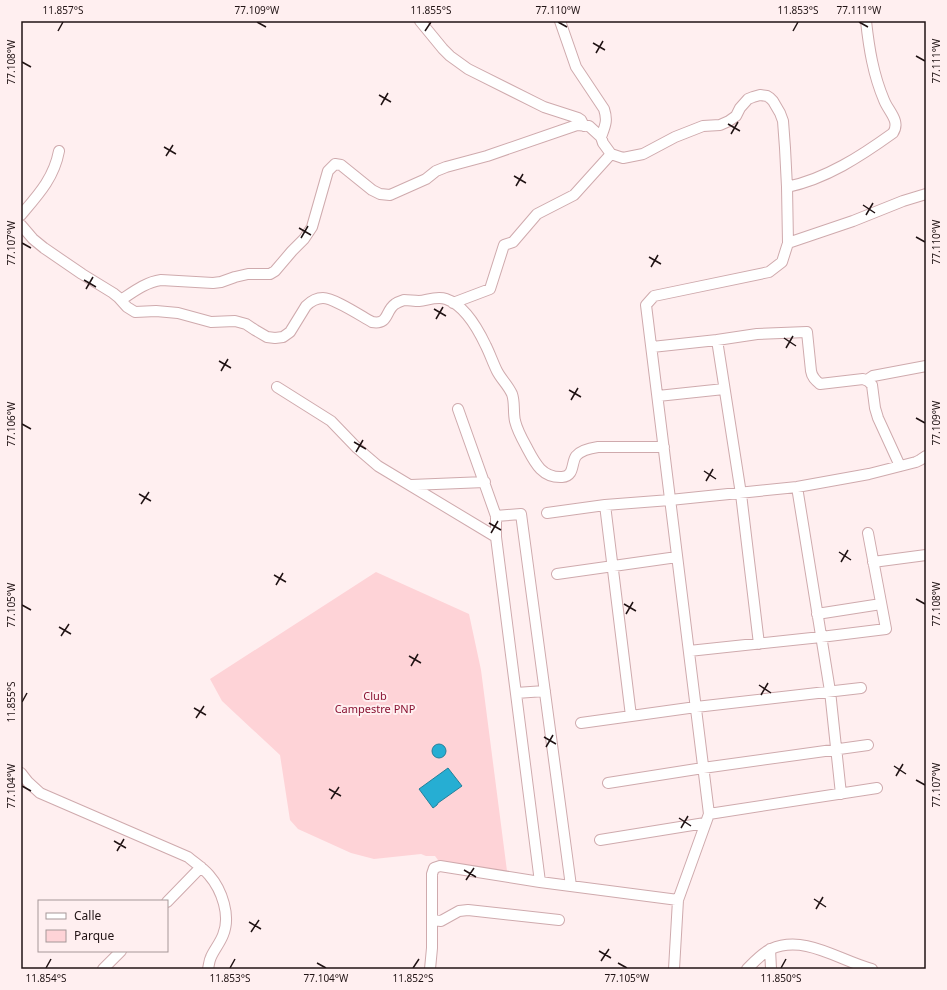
<svg xmlns="http://www.w3.org/2000/svg" width="947" height="990" viewBox="0 0 947 990" font-family="'Noto Sans',sans-serif">
<style>
.green{fill:#fed3d7}
.water{fill:#26aed3;stroke:#24809a}
.lines{fill:none;stroke-linecap:round;stroke-linejoin:round}
.minor-casing{stroke:#cfaaad;stroke-width:12}
.minor{stroke:#fff;stroke-width:10}
.ticks{fill:none;stroke:#201314;stroke-width:1.5}
.labels{text-anchor:middle;stroke-width:4;stroke-linejoin:round;paint-order:stroke}
.park-label{font-size:11px;fill:#891433;stroke:#ffeff0}
.neatline{fill:none;stroke:#201314;stroke-width:1.5}
.ticks-label{font-size:10px;text-anchor:middle;fill:#201314}
</style>
<rect width="100%" height="100%" fill="#ffeff0"/>
<path class="green" d="M376,572l93,42 12,56 26,201 -66,-7 -6,-8h-9l-5,-2 -47,5 -23,-6 -53,-24 -8,-9 -10,-65 -58,-54 -12,-22z"/>
<path class="water" d="M432 751a7 7 0 1 1 14 0a7 7 0 1 1-14 0Z
M448,768l14,18 -24,17 -1,2 -4,3 -14,-19z"/>
<g class="lines">
<defs>
<path id="minor" d="M420,21l23,28 7,7 18,13 76,38 34,11 3,2 3,6
M560,21l16,46 28,42c4,12 1,17 -3,28
M787,187c39,-8 74,-31 106,-54 8,-12 -5,-22 -9,-33 -11,-26 -15,-52 -18,-79
M21,215c17,-20 33,-37 38,-64
M21,225l12,14 11,9 38,26 31,19 5,4 9,10 8,5 21,-1 22,2 33,9 24,-1 11,3 9,6 12,7 8,1 8,-1 7,-5 16,-26c5,-5 10,-8 17,-8 11,0 38,18 49,24 17,3 13,-11 23,-18 3,-2 6,-3 9,-4 5,0 10,1 15,1 9,-1 18,-5 27,-2 18,6 32,30 40,47 4,8 7,17 11,25 4,8 11,14 15,23 3,8 1,18 3,27 2,8 6,16 11,25 8,15 15,32 36,31 13,-1 9,-14 14,-21 5,-6 15,-8 22,-9h66
M788,243l65,-22 50,-20 23,-7
M121,300c12,-8 25,-18 40,-20l52,3 8,-1 14,-5 13,-3h22l5,-3 17,-20 12,-12 8,-12 16,-56 7,-7 6,1 31,25 8,4 10,1 36,-16 10,-8 10,-4 41,-11 90,-31 12,1 12,11 2,6 8,11 12,4 20,-4 32,-17 28,-11 17,-1 9,-4 7,-5 4,-8 8,-9 5,-2 7,-2 7,1 3,2 3,3 7,12 3,8 2,27 2,39 1,56 -6,19 -13,10 -115,24 -8,9 63,509 -31,86 -4,69
M453,303l37,-14 14,-44 9,-3 24,-28 37,-19 37,-41
M717,340l24,154 18,150
M652,347l65,-7 40,-6 50,-2 4,39c1,6 4,9 9,13l43,-5 5,2 4,4 3,23 3,10 22,48
M868,381l2,-3 3,-2 53,-10
M277,387l54,34 26,27 21,18 118,71 44,345
M658,396l66,-7
M458,409l38,107v21
M411,485l74,-3
M797,487l33,204 11,103
M605,505l26,211
M547,513l58,-8 65,-5 127,-13 72,-13 47,-12 4,-2 6,-4
M496,516l25,-2 50,372
M873,562l53,-7
M557,574l120,-17
M817,614l64,-10
M689,651l132,-14 65,-8 -18,-96
M516,693l29,-2
M581,723l115,-16 165,-19
M21,773l7,9 12,11 148,64c7,6 15,11 21,18 13,15 22,41 14,60 -3,8 -9,15 -12,22 -2,4 -2,8 -3,12
M608,783l95,-15 165,-23
M709,814l168,-26
M600,840l105,-17
M167,902l34,-35
M432,920l9,1 18,-10 9,-1 91,10
M770,949l1,20
M103,969l18,-18
M430,969l2,-21v-74l2,-6 6,-2 100,16 138,18
M747,969c7,-7 15,-16 24,-20 34,-15 69,12 101,20"/>
</defs>
<use href="#minor" class="minor-casing"/>
<use href="#minor" class="minor"/>
</g>
<path class="ticks" d="M257,22l9,5M558,22l9,5M859,22l9,5M58,31l5,-9M425,31l6,-9M793,31l5,-9M593,43l12,7M596,53l7,-12M916,56l9,5M22,62l9,5M379,95l12,7M381,105l7,-12M728,124l12,7M731,134l7,-12M164,147l12,7M166,156l7,-11M514,176l12,7M516,186l7,-12M863,205l12,8M866,215l7,-12M299,228l12,7M916,237l9,5M301,238l7,-12M22,243l9,5M649,257l12,7M651,267l7,-12M84,280l12,7M86,289l7,-12M434,309l12,7M436,319l7,-12M784,338l12,8M786,348l7,-12M219,361l12,7M221,371l7,-12M569,390l12,7M571,400l7,-12M916,418l9,5M22,424l9,5M354,442l12,7M356,452l7,-12M704,471l12,8M706,481l7,-12M139,494l12,7M141,504l8,-12M489,523l12,7M491,533l7,-12M839,552l12,8M841,562l7,-12M274,575l12,7M276,585l7,-12M916,599l9,5M624,604l12,7M22,605l9,5M626,614l7,-12M59,627l12,7M61,636l8,-12M409,656l12,7M411,666l7,-12M759,685l12,8M761,695l7,-12M22,702l5,-9M194,708l12,7M196,718l8,-12M544,737l12,7M546,747l7,-12M894,766l12,8M896,776l7,-12M916,780l9,5M22,786l9,5M329,789l12,7M331,799l8,-12M679,818l12,8M681,828l7,-12M114,841l12,7M117,851l7,-12M464,870l12,7M466,880l8,-12M814,899l12,8M816,909l7,-12M249,922l12,7M251,932l8,-12M599,951l12,7M601,961l8,-12M317,963l9,5M618,963l9,5M46,968l5,-9M230,968l5,-9M413,968l6,-9M781,968l5,-9"/>
<g class="labels">
<g class="park-label">
<text x="375" y="700">Club<tspan x="375" dy="13">Campestre PNP</tspan></text>
</g>
</g>
<rect width="947" height="990" fill="none" stroke="#ffeff0" stroke-width="44"/>
<rect x="38" y="900" width="130" height="52" fill="#ffeff0" stroke="#a69798"/>
<rect x="46" y="913" width="20" height="6" fill="#ffffff" stroke="#a69798"/>
<text x="74" y="920" font-size="12" fill="#201314">Calle</text>
<rect x="46" y="930" width="20" height="12" fill="#fed3d7" stroke="#a69798"/>
<text x="74" y="940" font-size="12" fill="#201314">Parque</text>
<rect x="22" y="22" width="903" height="946" class="neatline"/>
<g class="ticks-label">
<text x="63" y="14">11.857°S</text>
<text x="257" y="14">77.109°W</text>
<text x="431" y="14">11.855°S</text>
<text x="558" y="14">77.110°W</text>
<text x="798" y="14">11.853°S</text>
<text x="859" y="14">77.111°W</text>
<text transform="translate(936 61) rotate(-90)" y="4">77.111°W</text>
<text transform="translate(11 62) rotate(-90)" y="4">77.108°W</text>
<text transform="translate(936 242) rotate(-90)" y="4">77.110°W</text>
<text transform="translate(11 243) rotate(-90)" y="4">77.107°W</text>
<text transform="translate(936 423) rotate(-90)" y="4">77.109°W</text>
<text transform="translate(11 424) rotate(-90)" y="4">77.106°W</text>
<text transform="translate(936 604) rotate(-90)" y="4">77.108°W</text>
<text transform="translate(11 605) rotate(-90)" y="4">77.105°W</text>
<text transform="translate(11 702) rotate(-90)" y="4">11.855°S</text>
<text transform="translate(936 785) rotate(-90)" y="4">77.107°W</text>
<text transform="translate(11 786) rotate(-90)" y="4">77.104°W</text>
<text x="46" y="982">11.854°S</text>
<text x="230" y="982">11.853°S</text>
<text x="326" y="982">77.104°W</text>
<text x="413" y="982">11.852°S</text>
<text x="627" y="982">77.105°W</text>
<text x="781" y="982">11.850°S</text>
</g>
</svg>
